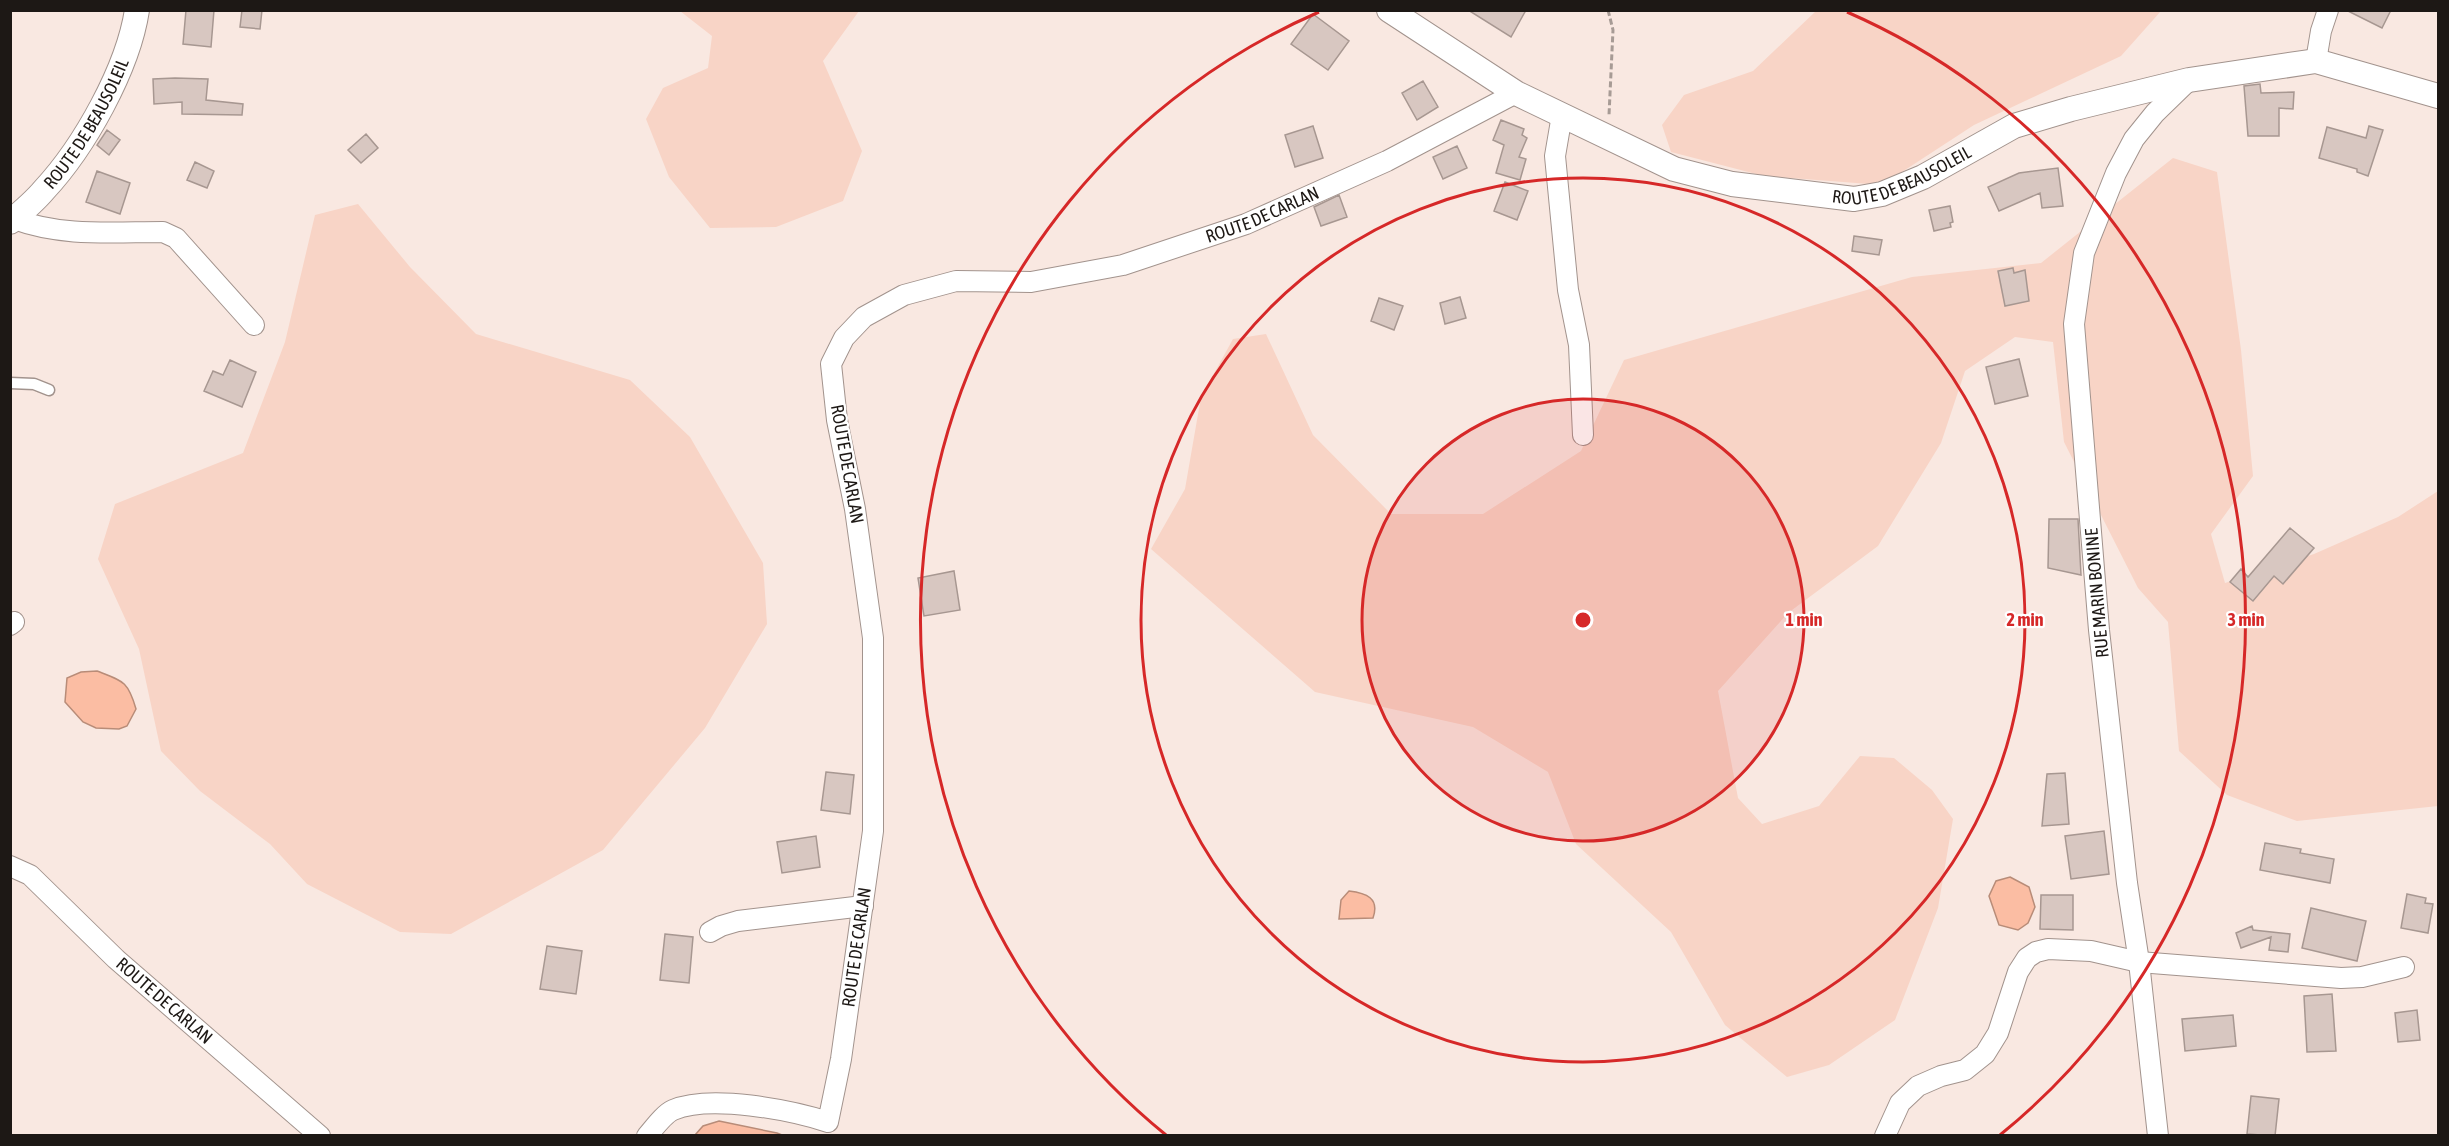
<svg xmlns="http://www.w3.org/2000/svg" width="2449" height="1146" viewBox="0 0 2449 1146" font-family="'Asap Condensed',sans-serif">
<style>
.green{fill:#f8d4c6}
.water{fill:#fbbda3;stroke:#b88c78;stroke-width:1.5}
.building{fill:#d8c7c1;stroke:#a79791;stroke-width:1.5}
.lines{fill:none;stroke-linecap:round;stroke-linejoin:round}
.service-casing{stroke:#a2938d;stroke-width:13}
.minor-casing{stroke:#a2938d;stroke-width:22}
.tertiary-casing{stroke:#a2938d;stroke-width:26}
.path{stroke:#a79b95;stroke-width:3;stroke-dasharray:6 3;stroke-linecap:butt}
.service{stroke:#fff;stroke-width:10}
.minor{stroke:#fff;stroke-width:20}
.tertiary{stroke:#fff;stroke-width:24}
.ring{fill:none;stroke:#d62828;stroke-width:3}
.labels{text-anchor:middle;stroke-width:4.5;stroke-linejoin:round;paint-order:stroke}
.street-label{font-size:18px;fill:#1d1815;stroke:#fff}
.centre{fill:#d62828;stroke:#fff;stroke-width:3}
.ring-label{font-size:18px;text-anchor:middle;font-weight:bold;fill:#d62828;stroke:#fff;stroke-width:4.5;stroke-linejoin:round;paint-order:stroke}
</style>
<rect width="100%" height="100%" fill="#f9e8e1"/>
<path class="green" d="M680,11h179l-36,50 39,90 -19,50 -67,26 -66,1 -41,-51 -23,-58 17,-31 45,-20 4,-32z
M1816,11h345l-40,45 -147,69 -92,60 -118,-9 -93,-24 -9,-27 22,-30 69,-24z
M2173,158l44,14 24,178 12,126 -42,58 14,49 89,-29 84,-37 40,-26v315l-141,15 -70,-26 -48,-44 -11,-129 -30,-34 -74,-146 -11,-100 -38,-5 -50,34 -24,72 -63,103 -90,67 -70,78 20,107 24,26 57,-18 41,-50 34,2 38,32 21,29 -15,89 -43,112 -66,45 -42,12 -62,-52 -54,-93 -95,-88 -28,-72 -75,-45 -158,-35 -164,-143 34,-60 16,-92 32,-58 33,-5 47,101 78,79h92l98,-63 43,-91 288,-83 129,-14z
M358,204l52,63 66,67 154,46 60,57 73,126 4,61 -62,104 -102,122 -152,84 -51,-2 -93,-48 -37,-40 -70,-53 -39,-40 -22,-102 -41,-90 17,-55 128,-51 42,-111 30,-127z"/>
<path class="water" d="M97,671c26,10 31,10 39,38l-9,17 -8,3 -23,-1 -13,-6 -18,-20 2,-24 14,-6z
M2010,877l19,10 6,20 -7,16 -10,7 -19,-5 -10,-29 7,-15z
M1349,891c17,2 31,7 24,27l-34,1 2,-19z
M719,1121l58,12 5,2h-87l8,-9z"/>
<path class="building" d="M186,10h28l-3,37 -28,-3z
M242,10h20l-2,19 -20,-2z
M1468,10h58l-15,27z
M2346,10h45l-9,18z
M1313,14l36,27 -21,29 -37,-26z
M175,78l33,1 -2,21 37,4 -1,11 -60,-1v-12l-28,2 -1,-25z
M1423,81l15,26 -21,13 -15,-27z
M2260,84l1,9 33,-1 -1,17 -14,-1v28h-31l-4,-50z
M1501,120l23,9 -2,6 5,3 -8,19 7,2 -6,21 -24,-7 8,-28 -11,-5z
M1313,126l10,32 -28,9 -10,-32z
M2369,126l14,4 -15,46 -11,-4v-3l-38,-11 8,-31 39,11z
M107,130l13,10 -11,15 -12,-10z
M366,134l12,14 -17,15 -13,-13z
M1457,146l10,22 -24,11 -10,-22z
M195,162l19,9 -7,17 -20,-8z
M2058,168l5,38 -21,2 -2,-15 -41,18 -11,-24 31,-14z
M97,171l33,12 -10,31 -34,-12z
M1505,182l23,9 -11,29 -23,-9z
M1339,195l8,22 -26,9 -7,-19z
M1950,206l3,16 -3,1 1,4 -17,4 -5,-21z
M1854,236l28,4 -3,15 -27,-4z
M2013,268l1,5 11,-3 4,31 -24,5 -7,-35z
M1460,297l6,21 -21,6 -5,-21z
M1379,298l24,8 -9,24 -23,-9z
M2019,359l9,37 -33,8 -9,-37z
M230,360l26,12 -14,35 -38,-16 9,-20 10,4z
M2049,519h29l3,56 -33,-7z
M2290,528l24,20 -31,36 -9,-8 -21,25 -23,-19 11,-13 7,8z
M954,571l6,39 -36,6 -6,-38z
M826,772l28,3 -4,39 -29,-4z
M2065,773l4,51 -27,2 5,-52z
M2104,831l5,43 -38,5 -6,-43z
M816,836l4,31 -38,6 -5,-31z
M2265,843l36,6 -1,4 34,6 -4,24 -70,-13z
M2407,894l19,4 -1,5 8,1 -5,29 -27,-5z
M2041,895h32v35l-33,-1z
M2311,908l55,13 -9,40 -55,-13z
M2252,926l1,4 37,4 -2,18 -19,-2 2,-13 -30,11 -5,-15z
M665,934l28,3 -4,46 -29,-3z
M547,946l35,5 -6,43 -36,-5z
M2332,994l4,57 -29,1 -3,-56z
M2417,1010l3,30 -22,2 -3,-29z
M2233,1015l3,31 -51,5 -3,-32z
M2251,1096l28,3 -4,37 -28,-2z"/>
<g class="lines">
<defs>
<path id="service" d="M10,383l24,1 15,6"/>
<g id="minor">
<path d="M2316,61l5,-30 7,-21"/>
<path d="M1562,115l-7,41 13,134 11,55 4,90"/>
<path d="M14,219c48,18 98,13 149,13l13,6 78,87"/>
<path d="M10,625l4,-3"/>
<path id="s1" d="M10,866l20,9 86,84 204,177"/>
<path d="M710,932l11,-6 17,-5 125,-15"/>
<path id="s2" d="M647,1136c7,-8 17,-22 26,-26 37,-16 118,0 155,12l13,-63 32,-228v-193l-18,-129 -18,-89 -6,-56 13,-26 20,-21 40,-22 52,-14 75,1 92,-17 123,-41 141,-63 129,-68"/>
<path d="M1885,1136l15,-33 18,-17 23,-10 24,-6 20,-16 13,-21 20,-61 9,-14 9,-6 12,-3 43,2 48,11 202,16 21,-1 42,-10"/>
<path d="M2158,1136l-19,-174 -12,-79 -28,-253 -25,-306 10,-71 32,-80 18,-34 21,-26 34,-33"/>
</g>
<g id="tertiary">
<path id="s3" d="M1389,10l127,83 158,76 58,15 122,15 28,-5 41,-17 91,-51 57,-17 118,-29 127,-19 122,35"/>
<path id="s4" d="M10,222c12,-10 24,-20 34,-32 40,-43 84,-121 93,-180"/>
</g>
</defs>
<use href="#service" class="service-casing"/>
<use href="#minor" class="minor-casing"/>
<use href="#tertiary" class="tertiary-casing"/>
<path class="path" d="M1608,10l5,20 -4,85"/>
<use href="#service" class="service"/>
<use href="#minor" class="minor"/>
<use href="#tertiary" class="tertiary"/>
</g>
<circle cx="1583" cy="620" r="221" fill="#d62828" fill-opacity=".12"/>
<g class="ring">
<circle cx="1583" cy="620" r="221"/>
<circle cx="1583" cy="620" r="442"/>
<path d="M1166 1135A663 663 0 0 1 1319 12M1847 12A663 663 0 0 1 2000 1135"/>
</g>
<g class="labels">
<g class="street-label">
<text dy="6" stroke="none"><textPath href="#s4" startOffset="126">ROUTE DE BEAUSOLEIL</textPath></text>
<text dy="6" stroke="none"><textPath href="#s3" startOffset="562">ROUTE DE BEAUSOLEIL</textPath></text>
<text dy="6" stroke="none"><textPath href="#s2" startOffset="1434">ROUTE DE CARLAN</textPath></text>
<text transform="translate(847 464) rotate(80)" y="6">ROUTE DE CARLAN</text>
<text transform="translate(2097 593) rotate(-95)" y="6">RUE MARIN BONINE</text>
<text dy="6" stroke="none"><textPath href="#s2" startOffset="372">ROUTE DE CARLAN</textPath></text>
<text dy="6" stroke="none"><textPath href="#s1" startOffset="206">ROUTE DE CARLAN</textPath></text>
</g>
</g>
<circle cx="1583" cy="620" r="9" class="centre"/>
<g class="ring-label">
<text x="1804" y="626">1 min</text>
<text x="2025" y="626">2 min</text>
<text x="2246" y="626">3 min</text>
</g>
<rect width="2449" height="1146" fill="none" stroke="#1d1815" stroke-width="24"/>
</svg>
